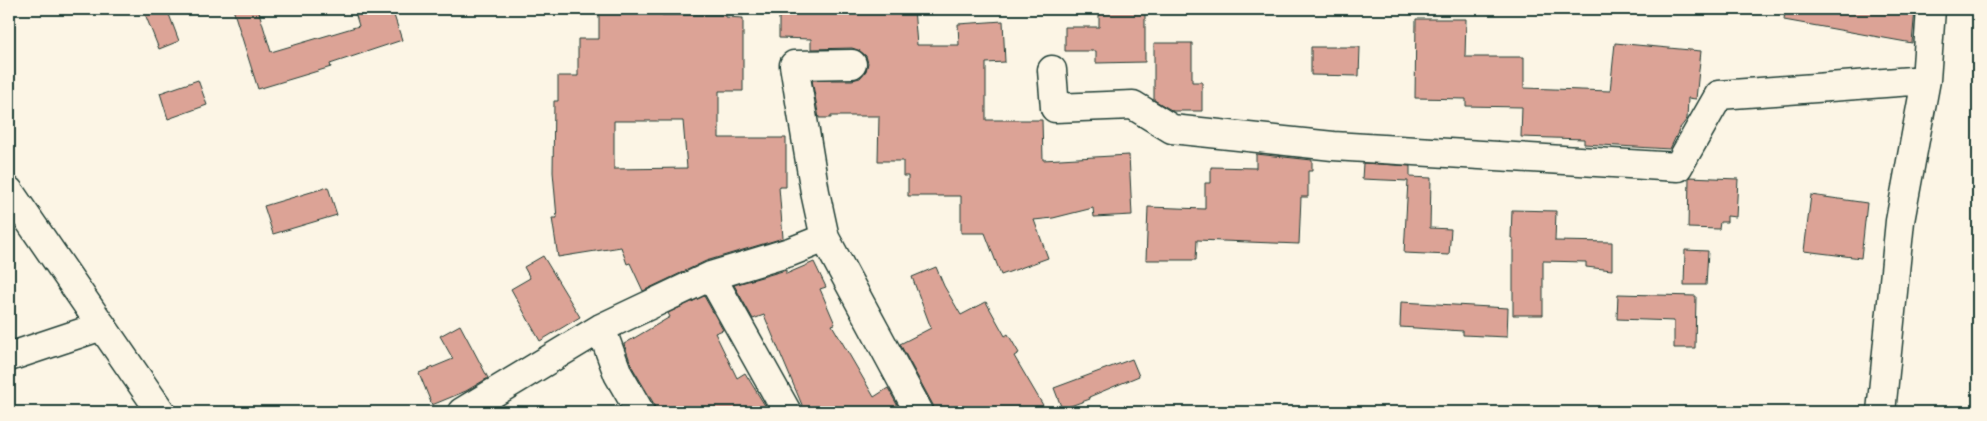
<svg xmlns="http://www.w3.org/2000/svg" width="1987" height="421" viewBox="0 0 1987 421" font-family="'Comic Neue',sans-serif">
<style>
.building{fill:#dca396;stroke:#1f3d34;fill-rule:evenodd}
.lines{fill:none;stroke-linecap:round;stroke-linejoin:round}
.minor-casing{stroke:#1f3d34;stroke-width:31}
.major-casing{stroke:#1f3d34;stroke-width:31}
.minor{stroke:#fcf5e5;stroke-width:28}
.major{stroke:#fcf5e5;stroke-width:28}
</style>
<rect width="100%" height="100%" fill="#fcf5e5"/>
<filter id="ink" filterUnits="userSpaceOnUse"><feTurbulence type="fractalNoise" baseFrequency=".02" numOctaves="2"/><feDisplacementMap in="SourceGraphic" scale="10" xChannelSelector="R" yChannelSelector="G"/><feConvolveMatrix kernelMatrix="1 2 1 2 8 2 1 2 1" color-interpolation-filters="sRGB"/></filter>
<g filter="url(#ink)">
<path class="building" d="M143,9h24l12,32 -20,8z
M233,9h25l13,43 88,-26 -5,-17h38l10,31 -72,24 1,3 -73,22z
M779,9h135l3,36h42l-1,-21 45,-3 2,41 -19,1v57h56l1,40 86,-5 3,60 -38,2 -1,-9 -40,10 -19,2 14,38 -47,17 -16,-42h-24v-37h-53v-20h-5v-15h-25l1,-45h-48v2h-12l-7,-38h40l8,-2 6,-7 2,-8 -2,-7 -6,-5 -8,-3 -41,1v-10l-32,-1z
M1099,9h46v53l-49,1v-12h-31v-24h34z
M1785,9h130l-3,34 -128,-23z
M599,12h63v3h64v2l17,1v73h-24v47h67v49h-7l4,51 -77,23 -63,30 -13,-28 -3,1 -6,-17 -63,10 -6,-39h5l-4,-46 1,-71h4v-25h20v-37h21zM614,121h69l4,47 -73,1z
M1416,19h50l-1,38h59v31l86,3 5,-48 86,8 -5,48 -8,-1 -1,21 -7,9 -10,21 -86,-5v-5l-63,-2 1,-30 -56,-1v-7l-51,-1z
M1154,43h38v39h10v29h-29l-19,-11z
M1311,47h49l-1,29 -48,-1z
M198,80l9,25 -39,14 -8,-26z
M1256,154l56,6v11h-4v26h-7l-2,47 -102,-4 -1,20h-50l2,-53 57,2v-26h6v-16l45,1z
M1363,163l47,3v11l21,1 -1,50 21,1 -2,26 -45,-2 4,-72 -46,-2z
M1689,177l49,2 -2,38 -9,-1v6h-7l-1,7 -31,-1z
M328,187l9,28 -64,19 -9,-28z
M1811,195l56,8 -6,55 -57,-7z
M1512,210l44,1 -1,30 57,1v28l-26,-3v-5l-43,-1v54h-30v-77h-2z
M1685,250l23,1 -2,34h-22z
M543,256l37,61 -40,24 -29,-52 19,-11 -6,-11z
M814,262l12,25 -6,2 15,35 -3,1 42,72 14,-9 13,24h-96l-41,-97 -11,4 -19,-34 52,-15v4z
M936,267l8,19 17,29 25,-13 19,34 3,-2 11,19 -5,3 33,56h-112l-2,-7 -33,-61 31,-16 -19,-51z
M1618,294l78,2 -1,52h-21v-27l-57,-2z
M704,296l19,34 -8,3 22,45 8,-5 24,39h-113l-2,-8 -22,-37 -8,-23 46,-27 -2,-4z
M1401,302l107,6 -1,29 -44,-2v-4l-63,-4z
M460,325l28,53 -22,13 -34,14 -13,-32 34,-14 -13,-23z
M1132,359l7,17 -50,21 1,2 -28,10 -8,-21z"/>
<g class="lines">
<defs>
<path id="minor" d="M852,64l-58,1 21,127 10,46 94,174
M1052,70l3,38 78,-3 39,24 161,17 345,21 41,-72 207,-15
M711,276l76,136
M601,328l17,46 22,38
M9,357l93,-31
M462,412l139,-84 110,-52 79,-24 35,-14
M1881,412l19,-191 26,-141 5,-71"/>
<path id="major" d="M9,191l152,221"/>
</defs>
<use href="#minor" class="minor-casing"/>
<use href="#major" class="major-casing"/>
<use href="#minor" class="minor"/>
<use href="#major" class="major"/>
</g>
</g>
<rect width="1987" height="421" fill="none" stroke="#fcf5e5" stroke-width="30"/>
<rect x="15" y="15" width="1957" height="391" fill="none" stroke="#1f3d34" stroke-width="2" filter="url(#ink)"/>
</svg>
